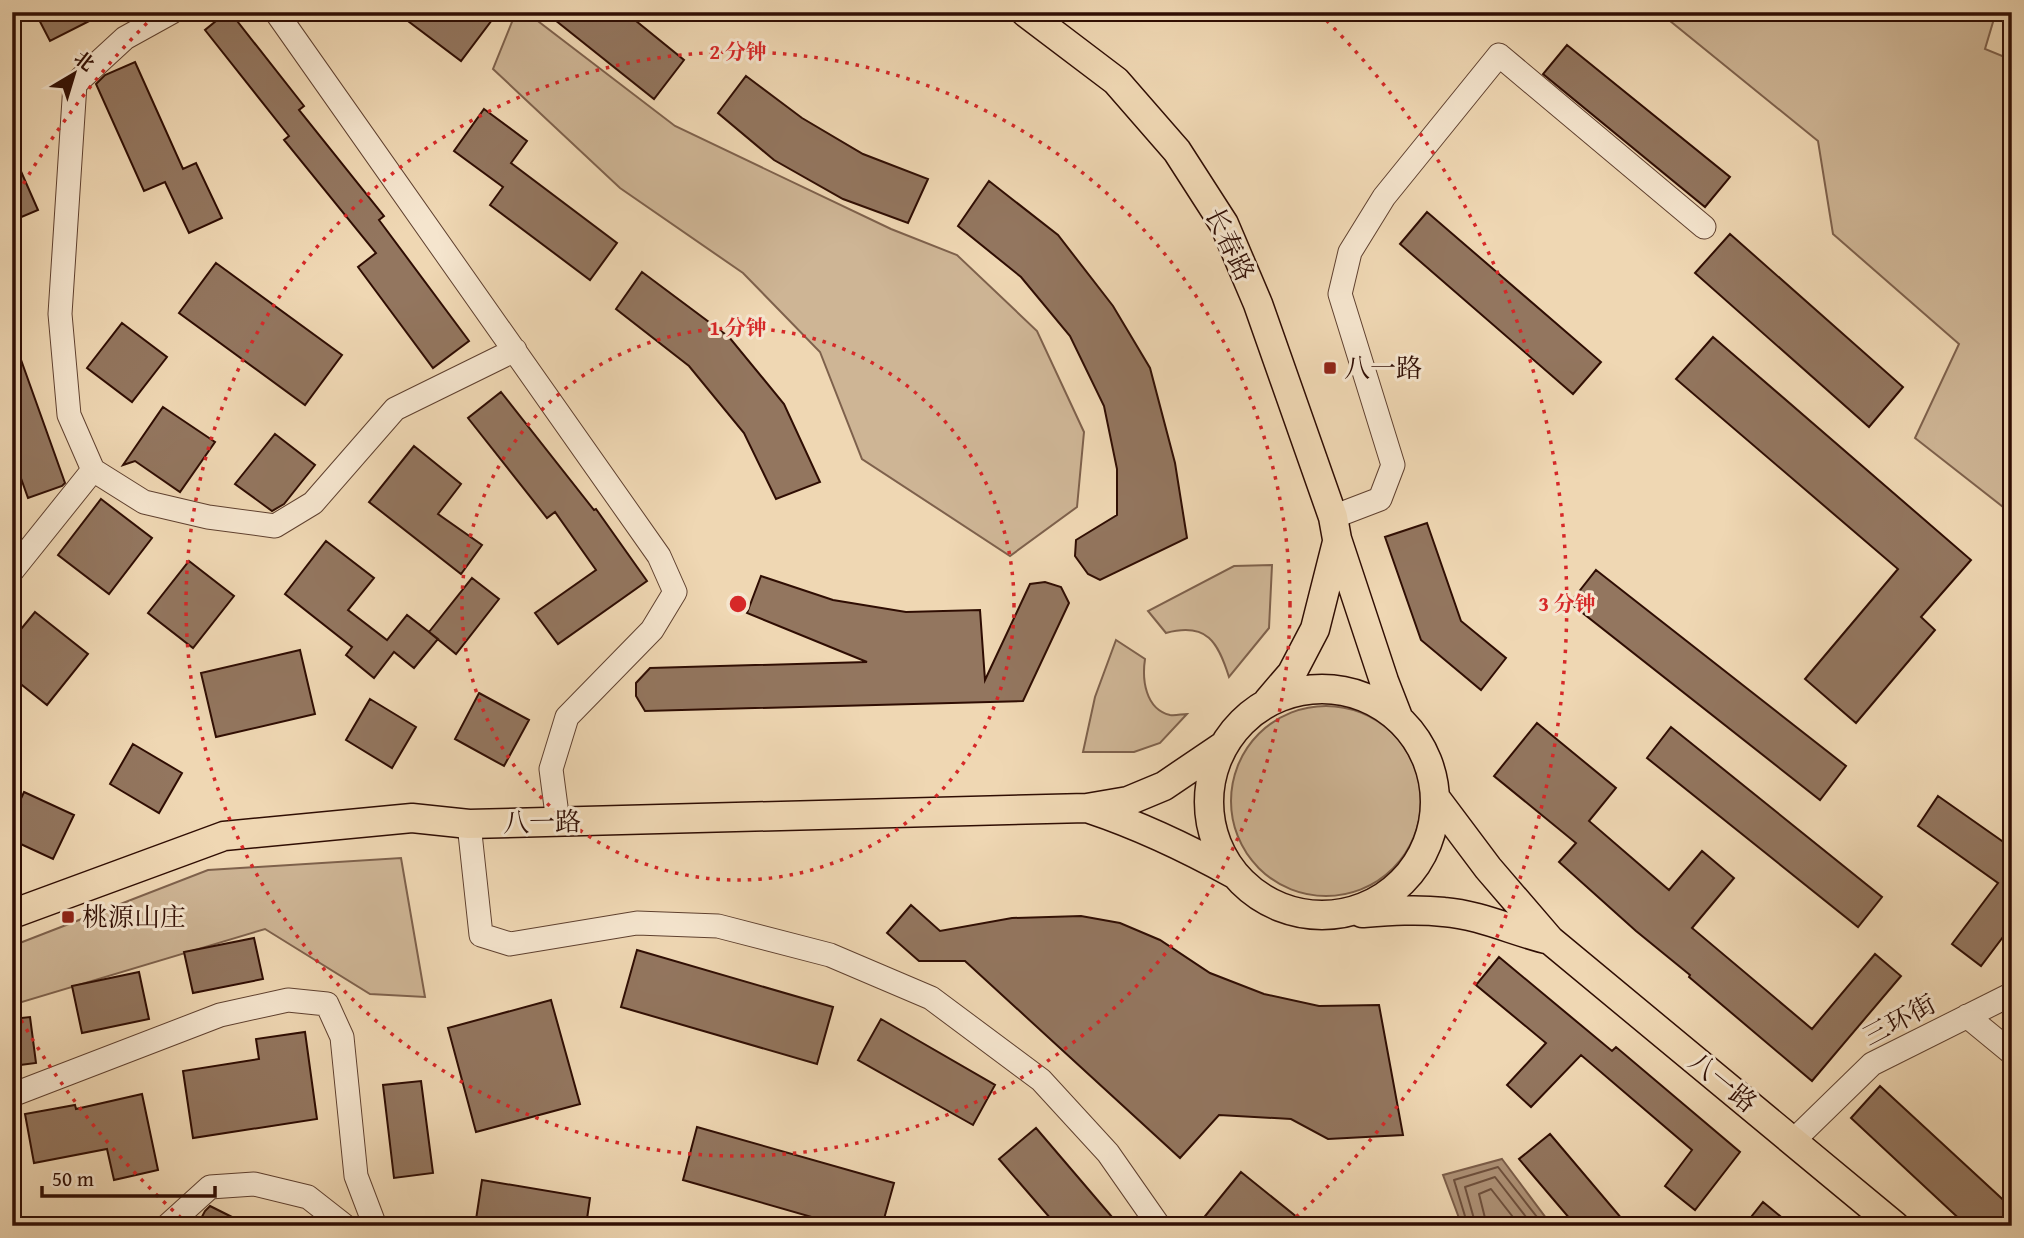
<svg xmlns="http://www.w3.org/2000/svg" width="2024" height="1238" viewBox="0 0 2024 1238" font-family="'Gentium Book Plus','Noto Serif SC',serif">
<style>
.green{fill:#ceb595;stroke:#7e614c;stroke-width:2}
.water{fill:#ae9277;stroke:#7b5d49;stroke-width:2}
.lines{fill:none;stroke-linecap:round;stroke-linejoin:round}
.shore{stroke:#6e503d;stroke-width:2}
.building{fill:#93765f;stroke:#2f0d03;stroke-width:2}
.minor-casing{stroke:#5f402f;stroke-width:25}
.major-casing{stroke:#2f0d03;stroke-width:31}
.minor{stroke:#f5e5ce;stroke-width:23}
.major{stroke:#efd7b3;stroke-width:28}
.ring{fill:none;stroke:#d62828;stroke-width:3.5;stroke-dasharray:3.5 7}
.poi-dot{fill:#8f2418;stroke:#f5e5ce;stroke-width:2.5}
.labels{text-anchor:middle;stroke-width:6;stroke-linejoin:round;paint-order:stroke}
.street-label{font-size:26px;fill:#2f0d03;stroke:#f5e5ce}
.poi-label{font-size:26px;fill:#2f0d03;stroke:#f5e5ce;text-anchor:start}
.centre{fill:#d62828;stroke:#f5e5ce;stroke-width:3.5}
.ring-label{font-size:21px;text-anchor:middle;font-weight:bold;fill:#d62828;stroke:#f5e5ce;stroke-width:6;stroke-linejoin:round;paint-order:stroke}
</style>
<rect width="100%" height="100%" fill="#efd7b3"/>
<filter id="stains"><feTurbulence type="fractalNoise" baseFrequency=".00286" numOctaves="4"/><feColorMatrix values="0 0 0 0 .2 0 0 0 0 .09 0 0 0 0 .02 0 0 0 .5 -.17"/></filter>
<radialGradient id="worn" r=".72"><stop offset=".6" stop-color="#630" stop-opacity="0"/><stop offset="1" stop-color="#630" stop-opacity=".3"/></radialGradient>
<path class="green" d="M516,12h10l149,114 216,103 66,26 80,76 47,101 -7,75 -67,49 -148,-97 -42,-107 -77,-79 -123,-85 -127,-119z
M1659,12h337l-11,37 27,11v454l-97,-76 44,-94 -126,-110 -15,-93z
M1272,565l-3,63 -40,49c-11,-35 -22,-55 -63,-44l-18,-22 86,-45z
M1116,640l29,19c-3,20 0,50 25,56 5,1 12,-1 17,-1l-27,29 -26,9h-51l12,-55z
M1231 801a95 95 0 1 1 190 0a95 95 0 1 1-190 0Z
M401,858l24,139 -55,-3 -105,-65 -253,76v-59l196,-76z"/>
<path class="water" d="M1502,1159l50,67h-90l-19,-51z"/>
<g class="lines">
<path class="shore" d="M1468,1226l-14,-46 44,-13 46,59
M1476,1226l-11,-39 30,-10 38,49
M1487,1226l-8,-32 12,-5 29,37"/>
</g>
<path class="building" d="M35,12h72l-57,29z
M227,12h3l74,94 -5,4 85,106 -5,4 90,121 -36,27 -75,-101 18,-14 -92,-113 5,-4 -84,-106z
M396,12h102l-37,49z
M545,12h80l59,48 -30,39z
M1567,45l163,132 -25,30 -162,-133z
M135,62l48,107 13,-6 26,55 -33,15 -24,-51 -21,9 -48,-107 9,-9z
M746,76l56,42 61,36 65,25 -20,44 -65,-24 -69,-39 -56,-47z
M484,109l43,32 -16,22 106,80 -27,37 -100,-75 13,-18 -49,-36z
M12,151l26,59 -26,11z
M989,181l69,54 55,71 37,62 25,95 12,75 -87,42 -12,-6 -13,-18 1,-16 41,-25v-46l-13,-63 -34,-70 -49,-59 -63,-51z
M1427,212l174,150 -28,32 -173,-150z
M1730,234l173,153 -34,40 -174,-154z
M216,263l126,92 -37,50 -126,-92z
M642,272l87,65 55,67 36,78 -44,17 -32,-66 -55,-67 -73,-57z
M122,323l45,34 -35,45 -45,-34z
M1713,337l258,223 -50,57 14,13 -79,93 -51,-44 93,-110 -222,-190z
M15,343l50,140 -3,3 -34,12 -16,-45v-109z
M501,392l93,118 2,-1 51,72 -89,63 -23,-31 61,-43 -41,-58 -8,6 -79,-100z
M163,407l52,35 -35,50 -45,-31 -12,4z
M275,434l40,31 -31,39 -12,7 -37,-27z
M414,446l47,38 -23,30 44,31 -21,29 -92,-72z
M101,499l51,39 -43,56 -51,-39z
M1427,523l34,98 45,37 -25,32 -60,-50 -36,-103z
M326,541l48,37 -26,32 39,30 20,-25 31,24 -24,29 -20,-16 -20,26 -28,-23 6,-8 -67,-53z
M189,561l45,35 -41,52 -45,-35z
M1596,570l250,196 -26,34 -250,-197z
M761,576l72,24 73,12 74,-2 5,70 45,-96 15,-2 16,5 8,16 -46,98 -378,10 -9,-15v-13l14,-15 217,-6 -120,-49z
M472,578l27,21 -43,55 -27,-22z
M35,612l53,42 -41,51 -35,-28v-37z
M300,650l15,64 -99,23 -15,-64z
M479,693l50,27 -25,46 -49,-27z
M370,699l46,28 -24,41 -46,-28z
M1537,723l79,65 -27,33 80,69 33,-39 32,27 -42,50 120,101 63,-75 26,22 -89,105 -123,-104 1,-2 -54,-44 -77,-69 17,-19 -82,-67z
M1671,727l211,170 -24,30 -211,-169z
M133,744l49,29 -23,40 -49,-29z
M24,792l50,23 -21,44 -41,-19v-22z
M1938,796l74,52v77l-31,41 -29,-22 46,-61 -80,-57z
M911,905l29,26 72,-13 69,-2 39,7 40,17 50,33 54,21 55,12 60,-1 24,130 -75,4 -37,-20 -72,-4 -39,43 -215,-197h-46l-32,-28z
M254,938l9,41 -70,14 -9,-41z
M637,950l196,57 -16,57 -196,-57z
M1499,957l113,94 4,-4 124,105 -45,58 -30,-24 27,-36 -111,-95 -50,52 -24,-22 39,-42 -70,-58z
M139,972l10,47 -67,14 -10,-47z
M551,1000l29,104 -104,28 -28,-104z
M30,1017l6,46 -24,3v-47z
M881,1019l114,66 -22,40 -115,-65z
M305,1032l12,87 -124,19 -10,-67 76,-12 -3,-20z
M421,1081l12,92 -39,5 -11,-93z
M1880,1086l132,122v18h-45l-116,-108z
M142,1094l16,76 -44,10 -7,-31 -73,14 -9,-49 50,-9 1,4z
M697,1127l197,56 -12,43h-39l-160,-46z
M1036,1128l76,89 -10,9h-45l-58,-67z
M1550,1134l78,92h-52l-57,-67z
M1241,1172l67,54h-111z
M482,1180l108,18 -4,28h-111z
M1763,1202l29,24h-48z
M210,1206l40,20h-53l8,-15z"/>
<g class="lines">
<defs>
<path id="minor" d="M172,12l-47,26 -50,46 -15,230 9,101 24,55 51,32 64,15 67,9 38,-23 82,-94 120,-59
M276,12l383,544 16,36 -23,38 -85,87 -16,52 7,53
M1333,517l47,-18 13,-34 -53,-171 10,-42 34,-55 115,-142 205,172
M12,571l81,-101
M469,824l12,111 29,9 127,-21 81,3 112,29 101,43 110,82 67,73 51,73
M1967,1016l45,37
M12,1095l208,-80 68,-15 39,4 15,33 14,139 19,50
M1794,1140l78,-76 140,-70
M167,1226l43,-39 44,-3 54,13 37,29"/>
<path id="major" d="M1025,12l91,69 61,70 47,73 34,80 75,213 4,22 47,142 14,36
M1209 802a113 113 0 1 1 226 0a113 113 0 1 1-226 0Z
M1268,701l24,-28 23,-44 22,-87
M1437,800l51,68 62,72 345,286
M1090,809c51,17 97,39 144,65
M1362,913c28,-2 55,-4 82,-1 37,3 71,20 106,28
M12,914l212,-78 188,-18 57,6 618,-16 41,-7 36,-15 59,-40"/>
</defs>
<use href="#minor" class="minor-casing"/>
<use href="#major" class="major-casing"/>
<use href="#minor" class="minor"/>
<use href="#major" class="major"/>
</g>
<g class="ring">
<circle cx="738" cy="604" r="276"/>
<circle cx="738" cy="604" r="552"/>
<path d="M189 1225A829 829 0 0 1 13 1006M13 202A829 829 0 0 1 157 13M1319 13A829 829 0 0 1 1287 1225"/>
</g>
<g class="poi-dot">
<rect x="1323" y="361" width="14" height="14" rx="3.5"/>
<rect x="61" y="910" width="14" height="14" rx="3.5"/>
</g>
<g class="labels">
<g class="street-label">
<text transform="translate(1230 244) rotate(64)" y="9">长春路</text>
<text transform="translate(542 822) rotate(-1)" y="9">八一路</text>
<text transform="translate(1899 1020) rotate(-28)" y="9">三环街</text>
<text transform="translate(1723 1082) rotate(39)" y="9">八一路</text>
</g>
<g class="poi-label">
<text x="1344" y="377">八一路</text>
<text x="82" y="926">桃源山庄</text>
</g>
</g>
<circle cx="738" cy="604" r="10" class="centre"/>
<g class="ring-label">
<text x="738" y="59">2 分钟</text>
<text x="738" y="335">1 分钟</text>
<text x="1567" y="611">3 分钟</text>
</g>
<rect width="2024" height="1238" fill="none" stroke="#efd7b3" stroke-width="42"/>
<rect x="14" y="14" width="1996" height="1210" fill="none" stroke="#2f0d03" stroke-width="3.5"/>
<rect x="21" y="21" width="1982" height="1196" fill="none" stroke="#2f0d03" stroke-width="2"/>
<g transform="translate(74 74) rotate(38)" stroke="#f5e5ce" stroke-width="5" paint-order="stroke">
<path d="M0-5L12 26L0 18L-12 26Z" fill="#2f0d03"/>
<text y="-10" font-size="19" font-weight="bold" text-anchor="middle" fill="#2f0d03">北</text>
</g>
<path d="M42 1186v10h173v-10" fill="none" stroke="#2f0d03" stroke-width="3.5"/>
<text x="52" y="1186" font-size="21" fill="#2f0d03" stroke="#f5e5ce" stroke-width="5" paint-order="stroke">50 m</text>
<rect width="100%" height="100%" filter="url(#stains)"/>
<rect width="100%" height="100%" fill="url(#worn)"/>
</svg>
